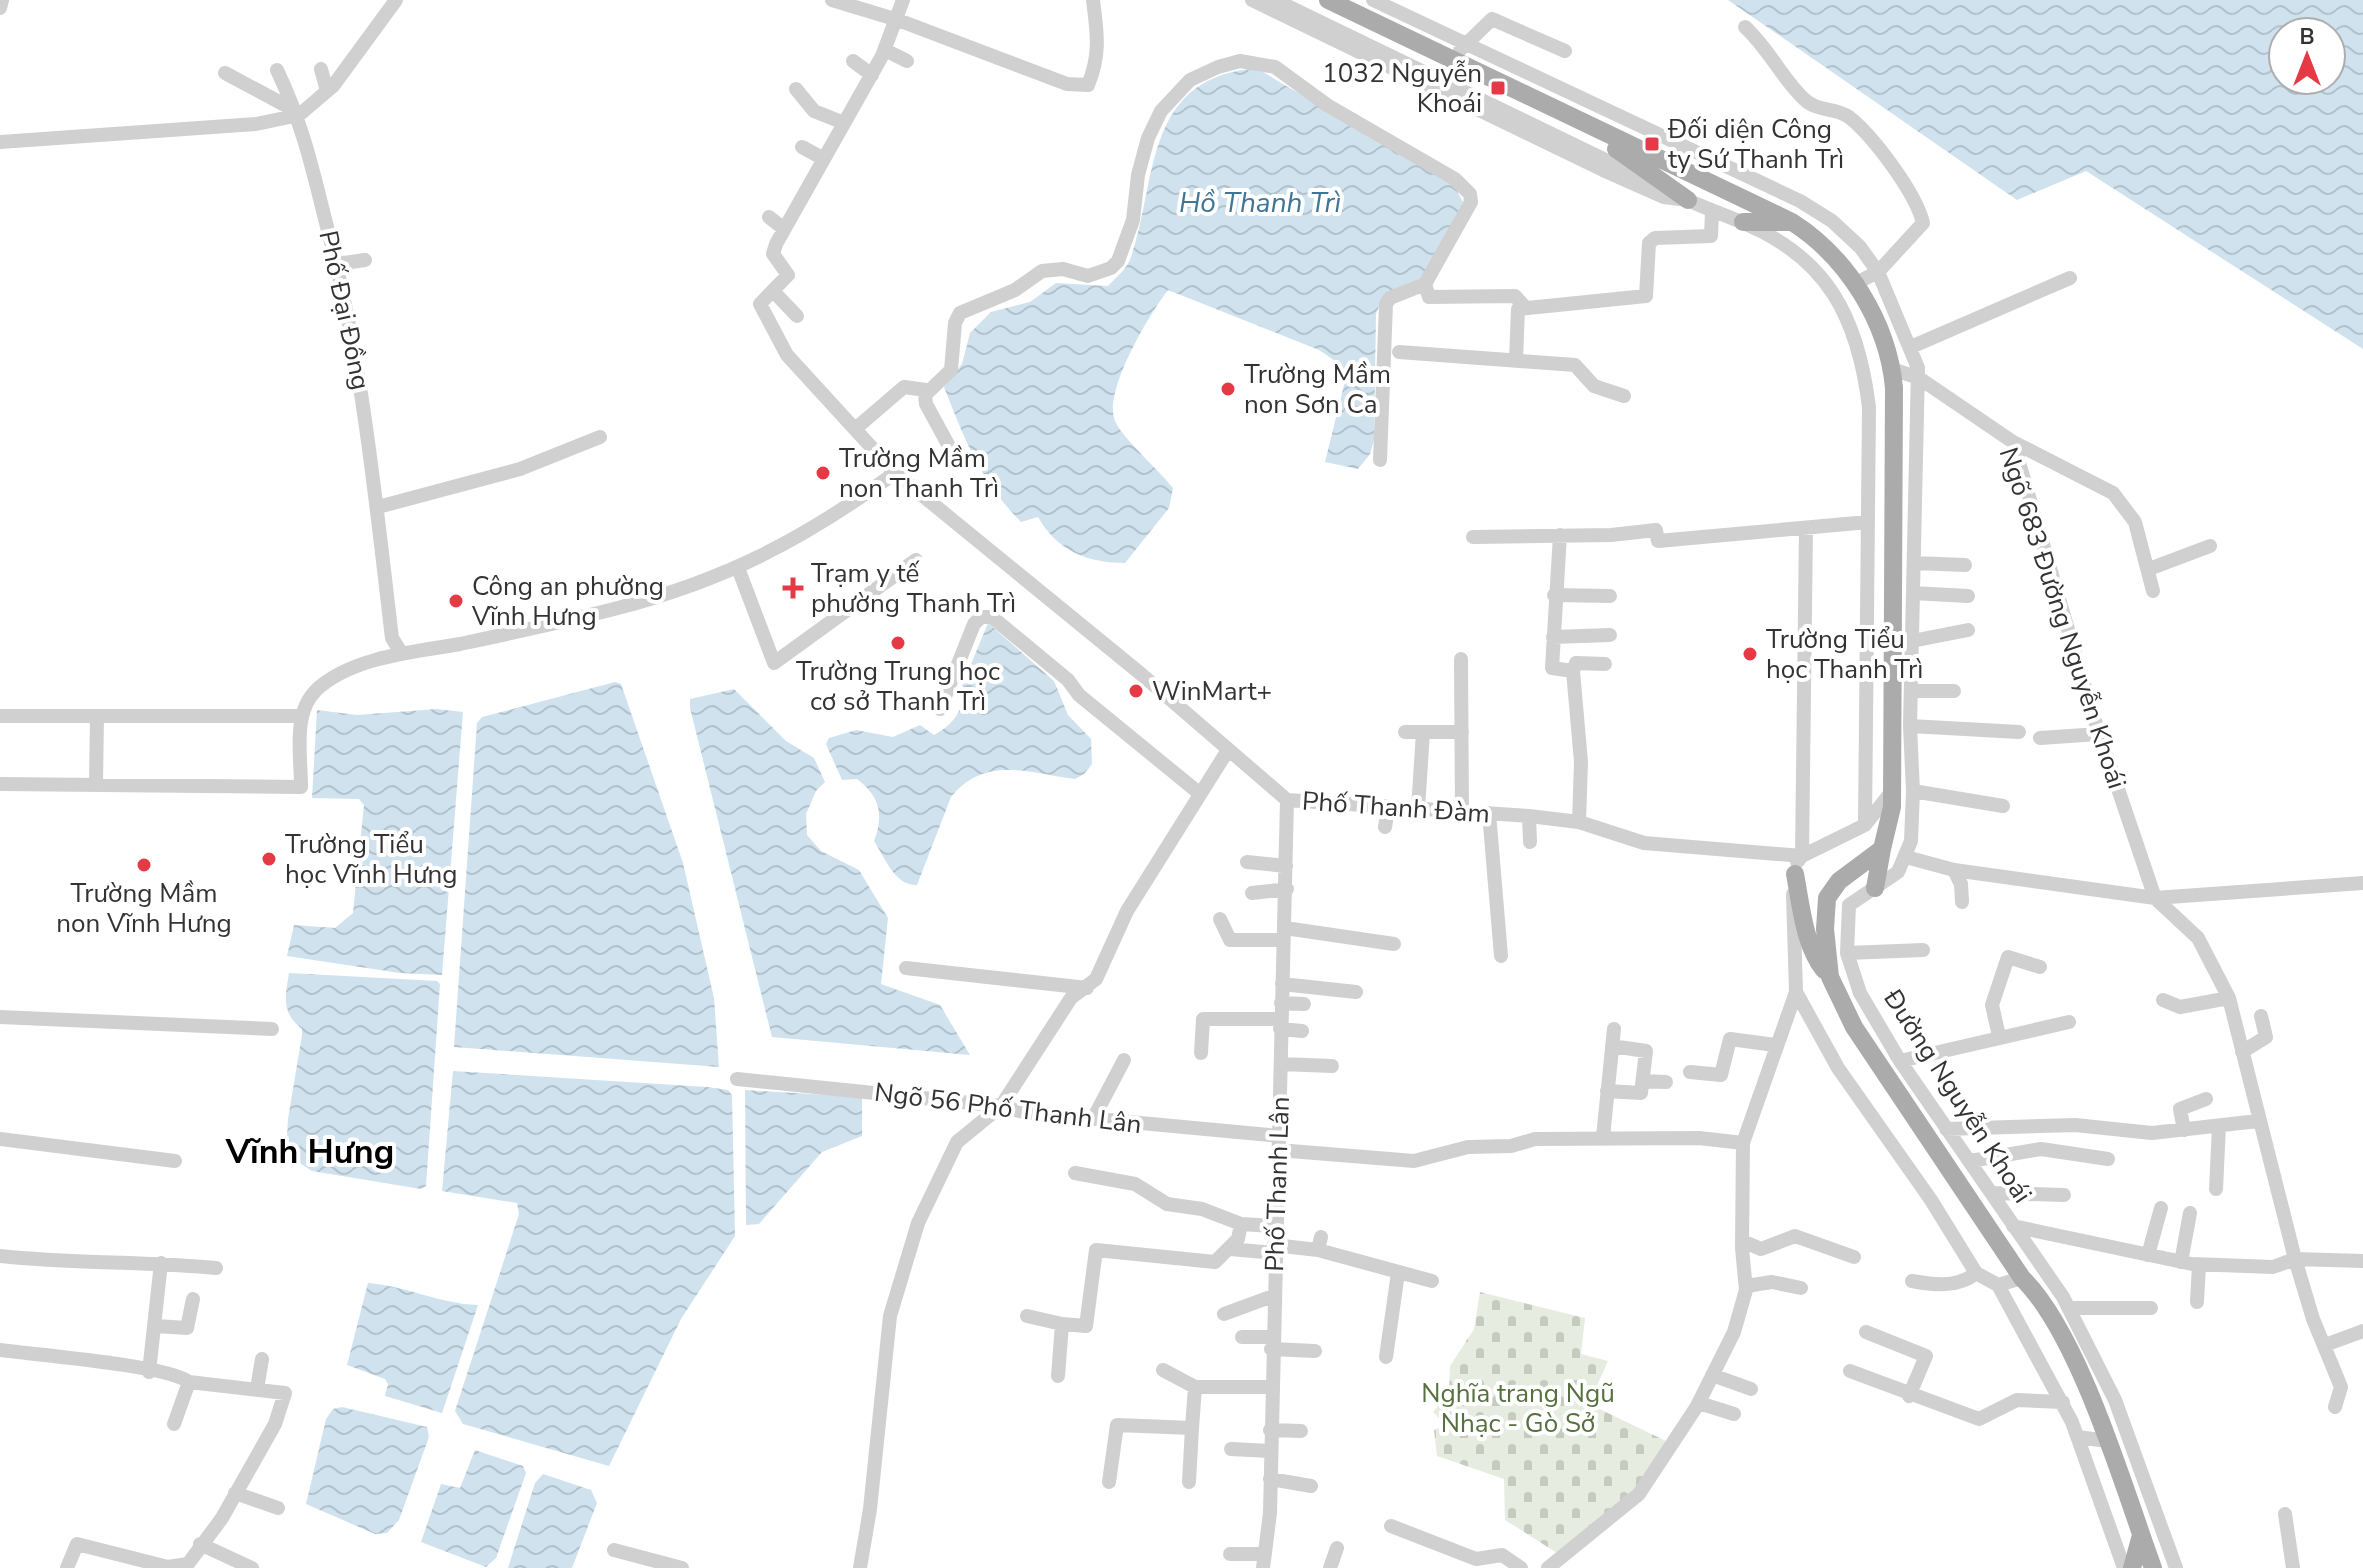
<svg xmlns="http://www.w3.org/2000/svg" width="2363" height="1568" viewBox="0 0 2363 1568" font-family="'Nunito Sans',sans-serif">
<style>
.cemetery{fill:url(#cemetery-stones)}
.water{fill:url(#water-waves);fill-rule:evenodd}
.lines{fill:none;stroke-linecap:round;stroke-linejoin:round}
.minor{stroke:#d0d0d0;stroke-width:14}
.major{stroke:#ababab;stroke-width:18}
.poi-dot{fill:#e63946;stroke:#fff;stroke-width:3}
.labels{text-anchor:middle;stroke-width:8;stroke-linejoin:round;paint-order:stroke}
.poi-label{font-size:26px;fill:#333;stroke:#fff;text-anchor:start}
.street-label{font-size:26px;fill:#333;stroke:#fff}
.park-label{font-size:26px;fill:#56703f;stroke:#fff}
.water-label{font-size:28px;font-style:italic;fill:#3f7597;stroke:#fff}
.district-label{font-size:34px;font-weight:bold;fill:#000;stroke:#fff}
</style>
<defs>
<pattern id="cemetery-stones" width="16" height="16" patternUnits="userSpaceOnUse" patternTransform="scale(2)"><rect width="16" height="16" fill="#e6ecdf"/><path d="M2 7V4a2 2 0 0 1 4 0v3zM10 15v-3a2 2 0 0 1 4 0v3z" fill="#c6cbc0"/></pattern>
<pattern id="water-waves" width="16" height="10" patternUnits="userSpaceOnUse" patternTransform="scale(2)"><rect width="16" height="10" fill="#cfe2ee"/><path d="M0 5q4-4 8 0t8 0" fill="none" stroke="#b2c2cd"/></pattern>
</defs>
<rect width="100%" height="100%" fill="#fff"/>
<path class="cemetery" d="M1480,1292l105,26 -4,36 27,7 -19,43 77,37 -28,47 -81,65 -52,-33 -1,-41 -67,-23 -3,-26 12,-5 -13,-13 16,-20 1,-26 24,-37z"/>
<path class="water" d="M1728,0h635v349l-277,-178 -69,29zM2283,32h48v48h-48z
M1249,69l14,3 191,113 9,17 -40,75 -41,22 -6,15 -2,126 -4,14 -12,15 -33,-7 20,-81 -7,-18 -19,-13 -151,-60c-19,25 -65,101 -53,131 7,17 45,50 58,67l-4,20 -44,55c-37,0 -68,-12 -87,-46l-17,5c-41,-42 -56,-82 -77,-135l18,-23 8,-31 21,-21 39,-10 26,-19 52,3c7,-8 20,-18 23,-29 26,-74 12,-175 118,-188z
M988,623l66,58 14,34 23,24 1,25 -8,10 -9,5c-47,-6 -90,-24 -124,18l-34,88c-22,1 -32,-27 -43,-44 10,-26 6,-45 -17,-62l-15,1 -16,-36 3,-6 27,-8 37,7 27,-12 14,10c22,-12 25,-23 34,-44l-6,-5z
M615,682l6,2 62,179 31,135 5,69 -265,-20 23,-324 5,-6z
M734,689l52,52 28,17 11,24 -9,9 -10,23 1,21 14,16 38,19 29,48 -7,66 59,21 30,50 -198,-18 -82,-329v-9z
M437,709l26,3 -21,263 -42,-2 -113,-17 7,-31 41,3 18,-15 11,-108 -5,-6 -47,-1 5,-88 40,5z
M289,973l148,8 3,3 -14,202 -5,3 -109,-18 -26,-17 2,-35 14,-84v-6c-21,-17 -17,-31 -13,-56z
M453,1071l254,16 21,3 4,5 3,141 -54,83 -72,147 -146,-42 -8,-13 64,-197 -2,-11 -75,-12z
M745,1090l117,7v39l-40,16 -63,72 -13,1z
M368,1283c38,3 72,21 110,22l-36,108 -57,-17 3,-12 -3,-5 -38,-14z
M342,1407l85,20 2,10 -30,83 -12,13 -12,1 -69,-30 20,-85 7,-10z
M475,1450l48,16 3,7 -30,85 -10,9 -65,-25 20,-58 19,4z
M543,1474l48,16 6,13 -25,65h-64l27,-85z"/>
<g class="lines">
<path class="minor" d="M832,0l66,20 169,64 21,1c13,-31 9,-53 5,-85
M903,0l-21,56 -106,188 -3,10 15,21 -28,29 27,51 108,118 246,201 146,126 242,16 50,6 65,21 158,13 63,-31 27,-34
M1252,0l351,170 61,27 24,3
M1275,0l378,183
M1373,0l427,201 32,20 28,26 18,25 40,96 -8,358 3,65 -2,50 -13,31 -49,33 -2,48 13,40 40,68 163,236 52,103 61,168
M0,8l2,-8
M1745,27c24,22 36,50 59,72 13,13 31,8 45,18 24,19 67,76 74,106l-45,49 -22,11
M885,50l22,11
M1460,50l32,-31 73,32
M853,61l19,14
M321,69l6,22
M277,70c24,50 35,96 48,149 37,138 50,277 67,419l10,16
M225,73l71,38
M796,89l18,22 30,12
M0,142l256,-18 43,-9 34,-29 63,-86
M802,147l22,12
M1679,196c20,10 41,17 62,26 87,35 117,96 128,185l-4,418
M769,217l15,12
M337,264l28,-4
M1425,284l4,13 86,-1 9,10
M773,291l24,25
M1911,347l159,-69
M1399,352l176,13 19,21 30,10
M1516,359l2,-50 128,-13 3,-53 6,-5 56,-2 1,-24
M1892,369l27,9 94,64 81,276 61,180 43,40 31,60 66,261 18,60 28,68 -6,20
M855,429l49,-42 22,3
M2013,442l100,51 22,29 18,69
M950,448l-24,-44 -1,-9 26,-25 4,-47 5,-10 55,-23 27,-19 21,-2 25,7 23,-8 7,-7 15,-41 5,-45 10,-37 13,-27 29,-31 28,-13 22,-6 35,6 52,38 128,74 15,15 1,8 -46,82 -35,14 -4,6 -6,156
M378,507l142,-38 80,-32
M1560,535l-8,133 21,3
M1473,537l138,-2 45,-5 2,11 210,-19
M1914,563l51,2
M738,568l36,95 142,-103
M2149,569l61,-23
M1913,593l55,3
M1554,595l56,1
M1553,637l57,-2
M1912,641l56,-11
M1461,659l1,153
M1911,691h43
M940,709l34,-85 7,-7h11l76,63 11,15 120,98
M0,716h301
M1910,726l109,6
M1405,732h57
M2040,738l59,-4
M0,784l301,3c0,-35 -10,-79 21,-102 37,-29 94,-33 138,-41 52,-11 103,-22 154,-35 112,-29 188,-69 281,-136
M96,784l1,-68
M1913,791l90,15
M1418,809l5,-77
M1489,813l12,143
M1529,816l1,26
M1579,822l2,-60 -8,-91 3,-8 29,1
M1385,827l3,-18
M1906,857l48,13 201,28 208,-15
M1247,862l39,4
M1797,862l5,-6 4,-328
M1954,870l7,14 1,18
M1252,893l35,-4
M1793,894l3,98 42,76 93,132 45,73 22,12 24,-7
M1220,919l10,21h53
M1285,928l109,16
M1847,953l76,-3
M906,968l181,20
M1282,984l74,8
M2163,1000l17,7 49,-9
M1281,1003l23,1
M0,1017l272,12
M1280,1029l22,2
M1999,1036l-7,-31 16,-48 32,10
M2242,1052l24,-15 -5,-21
M1201,1053l2,-34h77
M1900,1061l169,-39
M1281,1064l51,2
M1690,1072l31,3 9,-36 45,6
M737,1079l264,27 22,6 256,24
M1643,1081l23,1
M1607,1091l34,2 5,-42 -34,-5
M1093,1119l31,-59
M1946,1129l129,-4 77,8 106,-12
M2184,1130l-4,-21 26,-10
M1603,1137l11,-108
M0,1139l175,22
M1278,1150l136,11 54,-14 43,-1 24,-7 164,-1 44,5
M1970,1161l71,-12 67,10
M1075,1173l60,11 32,20 35,5 39,15 33,2
M2216,1189l3,-63
M1994,1193l70,2
M2013,1226l179,38 81,3 22,-8 68,2
M1742,1241l19,8 34,-13 59,21
M1274,1245l44,5 3,-13
M1230,1249l44,4
M1318,1250l114,31
M2148,1255l13,-47
M0,1256c72,8 144,5 216,12
M2181,1262l9,-49
M1912,1281c21,4 46,7 64,-8
M1998,1285l74,137 52,146
M1746,1286l26,-4 29,6
M2197,1302l2,-37
M2069,1308h82
M1224,1314l49,-18
M1027,1316l35,8
M156,1326l31,2 6,-29
M1866,1332l60,24 -17,40
M1242,1337h30
M2325,1345l38,-14
M1271,1349l44,2
M0,1350c36,5 167,15 189,32l96,11 -10,31 -53,94 -34,46 -20,3 -91,-23 -10,24
M1386,1357l12,-84
M1163,1370l32,17h76
M1850,1371l129,48 38,-19 46,2
M149,1372l12,-109
M1712,1375l39,14
M1058,1376l4,-52 24,2 10,-76 119,12 23,-23 3,-15
M257,1389l5,-30
M1699,1403l35,11
M174,1424l15,-42
M1270,1430l31,1
M2078,1437l29,4
M1231,1449l39,2
M1270,1479l41,7
M1109,1482l8,-57 75,3 3,-41
M1189,1482l3,-54
M235,1493l43,15
M2285,1514l8,54
M1391,1526l85,33 26,-4 19,13
M200,1544l52,24
M614,1550l68,18
M1230,1554h35
M860,1568l10,-59 20,-193 28,-93 39,-81 44,-36 70,-108 25,-19 31,-68 101,-161
M1263,1568l7,-55 17,-713
M1330,1568l7,-20
M1548,1568l91,-74 58,-88 37,-74 12,-42 -4,-42 1,-105 53,-151"/>
<path class="major" d="M1328,0l464,222c55,35 96,100 102,166l-2,419 -10,42 -43,32 -12,17 -2,31 5,48 24,50 168,251c58,57 102,211 131,290
M1616,149l72,51
M1743,222h45
M1795,874c6,31 9,71 29,96
M1875,888l7,-39
M2132,1568l9,-33"/>
</g>
<g class="poi-dot">
<rect x="1490" y="80" width="16" height="16" rx="4"/>
<rect x="1644" y="136" width="16" height="16" rx="4"/>
<circle cx="1228" cy="389" r="8"/>
<circle cx="823" cy="473" r="8"/>
<path d="M789 576h8v8h8v8h-8v8h-8v-8h-8v-8h8z"/>
<circle cx="456" cy="601" r="8"/>
<circle cx="898" cy="643" r="8"/>
<circle cx="1750" cy="654" r="8"/>
<circle cx="1136" cy="691" r="8"/>
<circle cx="269" cy="859" r="8"/>
<circle cx="144" cy="865" r="8"/>
</g>
<g class="labels">
<g class="poi-label">
<text x="1482" y="82" text-anchor="end">1032 Nguyễn<tspan x="1482" dy="30">Khoái</tspan></text>
<text x="1668" y="138">Đối diện Công<tspan x="1668" dy="30">ty Sứ Thanh Trì</tspan></text>
<text x="1244" y="383">Trường Mầm<tspan x="1244" dy="30">non Sơn Ca</tspan></text>
<text x="839" y="467">Trường Mầm<tspan x="839" dy="30">non Thanh Trì</tspan></text>
<text x="811" y="582">Trạm y tế<tspan x="811" dy="30">phường Thanh Trì</tspan></text>
<text x="472" y="595">Công an phường<tspan x="472" dy="30">Vĩnh Hưng</tspan></text>
<text x="1766" y="648">Trường Tiểu<tspan x="1766" dy="30">học Thanh Trì</tspan></text>
<text x="898" y="680" text-anchor="middle">Trường Trung học<tspan x="898" dy="30">cơ sở Thanh Trì</tspan></text>
<text x="1152" y="700">WinMart+</text>
<text x="285" y="853">Trường Tiểu<tspan x="285" dy="30">học Vĩnh Hưng</tspan></text>
<text x="144" y="902" text-anchor="middle">Trường Mầm<tspan x="144" dy="30">non Vĩnh Hưng</tspan></text>
</g>
<g class="street-label">
<text transform="translate(345 310) rotate(78)" y="9">Phố Đại Đồng</text>
<text transform="translate(2063 618) rotate(72)" y="9">Ngõ 683 Đường Nguyễn Khoái</text>
<text transform="translate(1396 807) rotate(4)" y="9">Phố Thanh Đàm</text>
<text transform="translate(1958 1096) rotate(57)" y="9">Đường Nguyễn Khoái</text>
<text transform="translate(1008 1108) rotate(7)" y="9">Ngõ 56 Phố Thanh Lân</text>
<text transform="translate(1277 1184) rotate(-88)" y="9">Phố Thanh Lân</text>
</g>
<g class="park-label">
<text x="1518" y="1402">Nghĩa trang Ngũ<tspan x="1518" dy="30">Nhạc - Gò Sở</tspan></text>
</g>
<g class="water-label">
<text x="1260" y="212">Hồ Thanh Trì</text>
</g>
<g class="district-label">
<text x="310" y="1163">Vĩnh Hưng</text>
</g>
</g>
<g transform="translate(2307 56)"><circle r="38" fill="#ffffff" stroke="#adadad" stroke-width="2"/>
<path d="M0-6L14 30L0 20L-14 30Z" fill="#e63946"/>
<text y="-12" font-size="22" font-weight="bold" text-anchor="middle" fill="#333333">B</text>
</g>
</svg>
